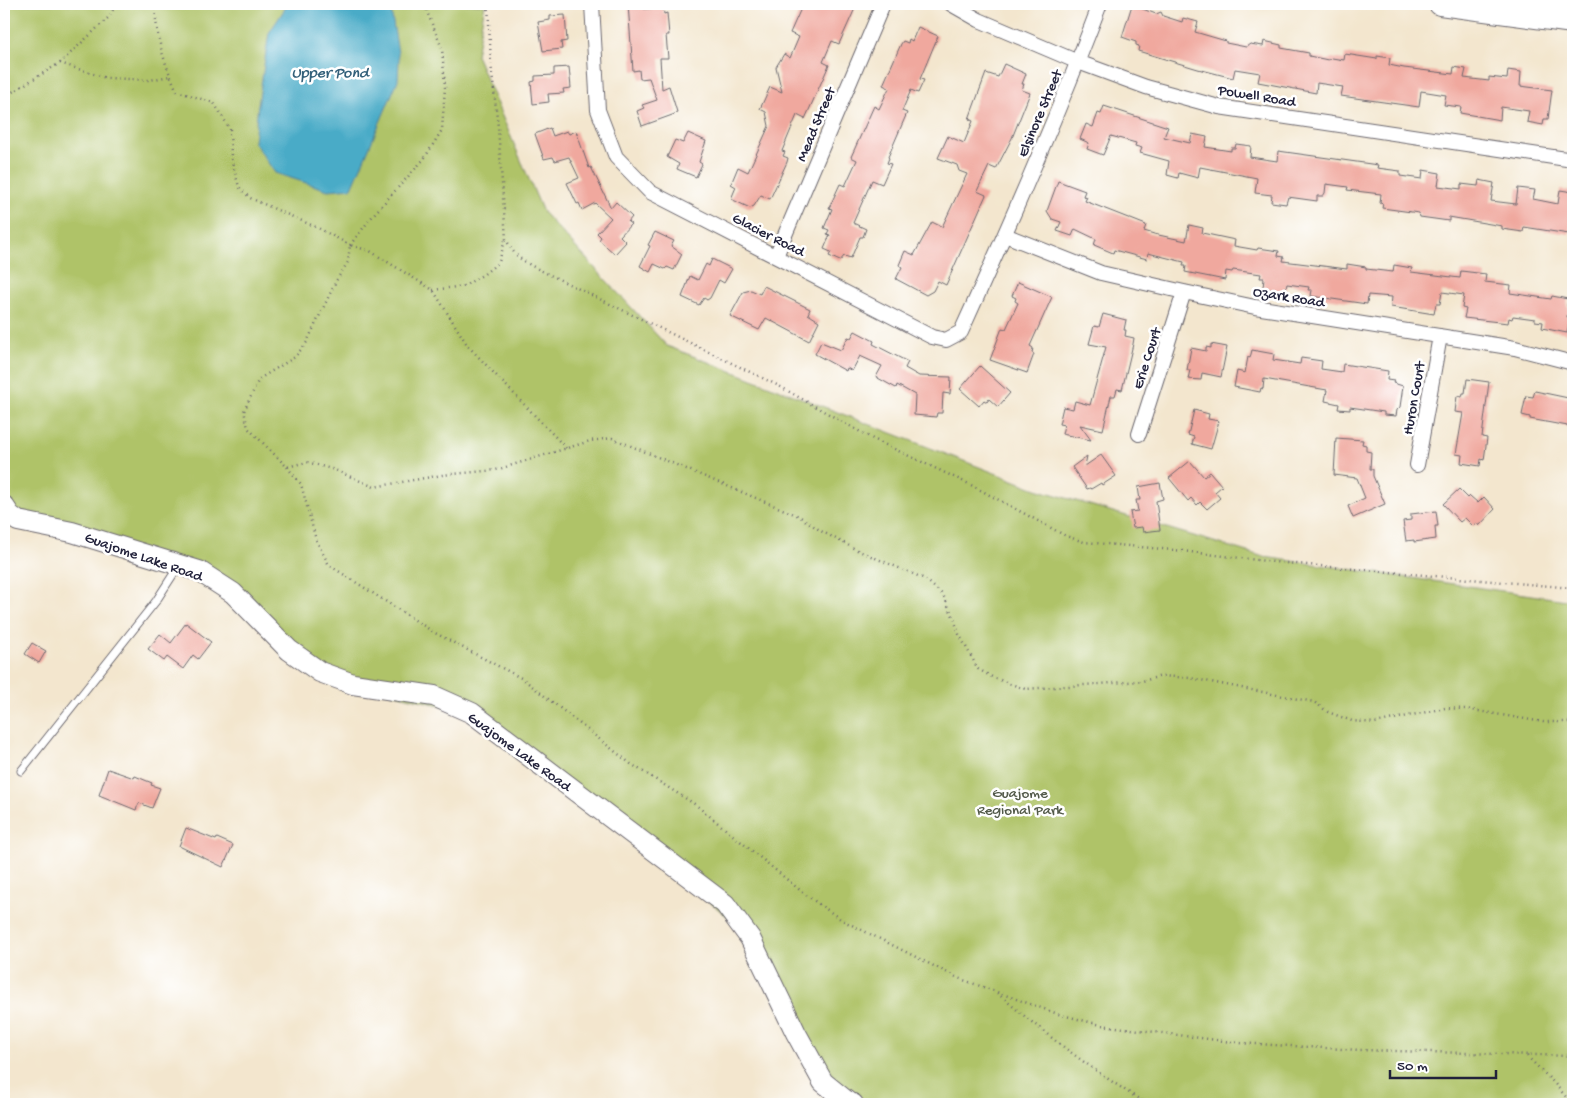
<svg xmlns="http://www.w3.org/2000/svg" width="1577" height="1108" viewBox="0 0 1577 1108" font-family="'Gochi Hand',sans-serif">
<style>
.green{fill:#afc367;stroke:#687251}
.water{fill:#48abc7;stroke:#356681}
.building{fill:#f0a89e}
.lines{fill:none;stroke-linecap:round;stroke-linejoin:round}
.lane-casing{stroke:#6b676e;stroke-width:9}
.street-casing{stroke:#6b676e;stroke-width:16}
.secondary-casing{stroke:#6b676e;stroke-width:22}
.primary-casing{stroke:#6b676e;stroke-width:24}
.path{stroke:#6b676e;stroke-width:2.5;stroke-dasharray:1 4;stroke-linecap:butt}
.lane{stroke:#fff;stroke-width:7}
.street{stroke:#fff;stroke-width:14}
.secondary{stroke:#fff;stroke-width:20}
.primary{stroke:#fff;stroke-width:22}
.labels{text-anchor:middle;stroke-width:5;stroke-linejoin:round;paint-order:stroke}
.street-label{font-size:15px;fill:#22223b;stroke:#fff}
.park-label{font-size:15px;fill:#535a4a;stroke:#fff}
.water-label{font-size:16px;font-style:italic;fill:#33607a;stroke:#fff}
</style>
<rect width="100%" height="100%" fill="#fff"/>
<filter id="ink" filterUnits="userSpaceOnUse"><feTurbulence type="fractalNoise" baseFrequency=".02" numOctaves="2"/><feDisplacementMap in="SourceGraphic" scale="10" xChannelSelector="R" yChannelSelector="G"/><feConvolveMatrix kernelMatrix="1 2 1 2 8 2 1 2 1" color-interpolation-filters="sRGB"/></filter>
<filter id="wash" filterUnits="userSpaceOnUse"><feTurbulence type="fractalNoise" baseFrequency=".0096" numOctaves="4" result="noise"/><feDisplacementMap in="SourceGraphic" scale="20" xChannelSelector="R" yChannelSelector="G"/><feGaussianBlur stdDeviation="1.12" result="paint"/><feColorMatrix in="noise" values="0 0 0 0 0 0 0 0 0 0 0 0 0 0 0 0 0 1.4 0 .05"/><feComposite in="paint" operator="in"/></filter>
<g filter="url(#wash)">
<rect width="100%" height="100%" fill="#f3e6ce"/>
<path class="green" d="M4,4h481l-9,51 67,157 124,134 369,143 228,68 309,44v503h-720l-14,-6 -92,-166 -273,-218 -141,-36 -104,-89 -225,-82z"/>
<path class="water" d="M288,4h102l9,55 -1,21 -46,108 -24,2 -53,-17 -21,-31 4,-37 11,-72z"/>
<g id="blocks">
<path class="building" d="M628,4h15l1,5 19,-1 1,6 3,-1 2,22h-3l2,23h-8l2,31 7,-3 8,26 -2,1v1l-33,12 -5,-15 7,-3 -2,-3 15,-5 -8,-22 -9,1 -1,-9 -6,1z
M803,4h54l-18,40 -7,-3 -9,21 6,3 -24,54 -8,-4 -15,36 3,1 -2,4 5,2 -1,4 -17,37 -9,-4 -7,11 -4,2 -19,-9 5,-12 -5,-3 7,-17 10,5 21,-46 -3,-14 -6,-3 10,-22 12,5 -6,-25 8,-13 6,4 9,-21 -9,-4z
M1132,5l24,9 5,-2 2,4 19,6 1,-4 15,4 -3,10 31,9v2l20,4 4,-3 13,2 1,-5 17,4v3l28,5v3l19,4 4,-2 12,2 1,-6 32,5v-3l13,2 -1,7 15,3 49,6 1,-7 12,2 -2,9 25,3v-4l18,2 1,-9 13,2 -1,14 32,4 -4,29h-4l-1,6 -16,-3 2,-11 -28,-4 -1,13 -40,-7 1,-6 -17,-2 2,-10 -25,-4 -2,16 -78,-11 2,-9 -26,-4 -1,10 -58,-11 2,-9 -25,-4 -2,9 -35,-9 -60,-18 1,-5 -3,-1v-3l-14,-5z
M565,15l2,26 -6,1 1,7 -19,2 -5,-29 12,-2v-4z
M918,27l20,9 -18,43 4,1 -6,13 -7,-3 -9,21 5,2 -19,44 1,1 -2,5 4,1 -9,20 -10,-4 -19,43 13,6 -3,8h-3l-9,21 -7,-2 -4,5 -11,-5 2,-4 -7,-3 6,-14 -3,-1 2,-4 -5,-2 8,-19 -3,-1 11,-24 5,2 12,-26 -6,-3 23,-51 5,3 10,-21 -6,-3 18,-41 2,-3 5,2 1,-4 3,2z
M1004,64l22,10 -4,10h2l-2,6 8,3 -18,45 -16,31 -7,-3 -12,25 9,4 -40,90 -8,-4 -5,10 -7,4 -30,-16 6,-12 -3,-2 6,-14 9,4 18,-33 10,5 25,-53 -8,-3 -2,-6 -19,-7 10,-22 16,7 9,-22 -4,-2 17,-46 12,4z
M569,67l2,21 -8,1 1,4 -16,1 1,8 -16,2 -2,-22 4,-1v-5l19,-1v-7z
M1104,106l64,21 -4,10 26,6 2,-9 15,3 -2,10 26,4v-3h4l1,-4 15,2 -1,11 27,4 1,-10 36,5 64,9 -1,3 23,3v5l22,3 1,-9 17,3 -2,13 23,3v-5l17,2 1,-6 15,3 -3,18 25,3 2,-16 17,2 -2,9 25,5 2,-14 13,2v17l-4,25 -45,-7 -1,5 -21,-3v-3l-53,-9v4l-29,-4 -1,-4 -37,-5 1,-4 -3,-1 1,-9 -34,-4 1,-3 -22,-3 -1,9 -2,3h-6v5l-29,-4 -2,7 -15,-2 1,-7 -17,-2 2,-15 -57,-11 -2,11 -19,-5 -1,5 -11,-3 2,-14 -29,-8 2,-5 -7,-2 1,-3 -25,-7 -8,19 -16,-6 2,-6 -9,-4 6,-15 7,3 5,-14 3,1z
M550,128l3,8 14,-5 2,3 7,-3 13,37 2,-1 20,41 5,-6 16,15 -4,5 3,2 -11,12 6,6 -11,12 -16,-14 2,-3 -4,-4 14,-15 -16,-15 -13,7 -3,-7 -2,1 -10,-21 12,-5 -10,-21 -14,4 -2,-4 -9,2 -9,-25z
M688,133l18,8 -7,21 3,2 -6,13 -19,-8 2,-5 -12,-7 8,-17 8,3z
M1058,181l27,10 -2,5 4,1 -2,4 61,24 -2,6 10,3 32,7 3,-16 14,3 -1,5 33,7 -1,6 23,4 1,-2 21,3 -1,5 6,1 -1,4 64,8v-5l19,3v2l27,3 1,-7 18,3 -1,4 49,6 1,-7 25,3 -1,8 26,3 -1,8 41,6 1,-3 16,3 -1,7h2l-2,11 3,1 -3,15 -25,-5 1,-6 -8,-1v-2l-22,-3 -1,3 -3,-1 -1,5 -44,-5 2,-9 -4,-1 2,-13 -22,-3 -2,12h-4l-2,10 -43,-7 1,-10 -24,-2 -1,9 -56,-8 1,-6h-4l1,-3 -22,-3 -2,8 -22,-4 1,-10h-4l1,-4 -28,-4 -1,2 -6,-1 -1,9 -40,-8 1,-6h-3l1,-4 -36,-9 -1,6 -33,-9 -1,3 -19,-8 2,-6 -21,-10 -3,7 -15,-5 4,-9 -9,-3 -5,-8z
M655,232l19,9 -3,5 11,8 -8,16 -7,-3 -2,2 -11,-5 -4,8 -10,-6 10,-20 -2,-1z
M712,259l20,10 -8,14 -5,-3 -9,18 -3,2 -3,-2 -5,7 -17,-8 8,-21 8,4 8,-16 3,2z
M1018,282l34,15 -22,49 3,2 -1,5 2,1 -7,19 -37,-13 12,-32 4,1 12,-26 -3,-2 1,-3 -4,-2z
M764,286l46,23 -2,5 11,7 -10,20 -43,-23 -7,12 -29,-14 13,-24 8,-2 9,4z
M1103,314l23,6 -2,10h2l-1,6 9,2 -1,6 -11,46 -5,-1 -2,7h-4l-8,34 -23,-5 11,15 -29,-6 2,-9 -5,-1 4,-17 10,2 2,-8 15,4 16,-58 -17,-3 5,-18 5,1z
M855,331l19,10 -1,3 35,18 -3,6 14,8 32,1 -1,17 -7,-1 -1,20h-5l-1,4 -22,-2 1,-20 -18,-10 -1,3 -20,-11 6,-11 -22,-10 -8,15 -5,-3 -1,3 -31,-17 6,-12 20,8 7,-13 3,1z
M1211,344l16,3 -6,30 -19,-4 -1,7 -13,-1 2,-9h-3l4,-22 15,3v-4l5,1z
M1252,350l22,4 -1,6 27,4 1,-6 21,3 -1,8 21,3 1,-8 45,7 -1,9 7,1 -1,2 10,3 -3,21 -3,3 -1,6 -12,-1v-3l-34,-5v3l-12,-1 1,-5 -14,-3 2,-11 -63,-11 -1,10 -2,-1 -1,4 -26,-5 3,-16 8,2 3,-16 2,1z
M980,366l30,27 -12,14 -9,-8 -2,3 -3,-2 -5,6 -19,-17z
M1467,379l22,3 -7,55 5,1 -3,22 -3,-1 -1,7 -19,-3 1,-8 -6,-1 7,-41 -8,-1 2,-16 5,1 1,-4h2z
M1535,391l38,8v28l-43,-8v-2l-8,-2 4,-19 7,1z
M1194,410l15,4 -1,5 11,2 -8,28 -19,-5 2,-7 -6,-2z
M1336,438l27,2 -1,4 4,1v6l5,1 -1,17h3v7l12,28 -32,14 -5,-12 17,-8 -8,-20 -23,-3z
M1101,455l15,21 -14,9 -1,-2 -10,6 -1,-1 -3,1 -15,-22 15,-11 -2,10z
M1190,461l14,16 6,-5 12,14 -7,6 5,6 -13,11 -7,-7 -3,3 -6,-7 -3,3 -19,-23z
M1160,483l3,16 -7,2 4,29 -17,2 -1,-5 -9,1 -3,-16 8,-1 -2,-11h4l-2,-13z
M1459,489l9,9 2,-2 8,7 6,-6 11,12 -16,17 -2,-3 -4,3 -8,-8 -5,4 -17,-18z
M1436,511l2,15h-3l1,13 -22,3v-2l-8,1 -3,-20 8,-1v-6z
M186,623l25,19 -13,17 -5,-4 -10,14 -16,-12 -3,4 -16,-12 12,-15 11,9z
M32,643l14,8 -7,12 -14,-9z
M108,769l26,9 1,-2 17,7 -1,2 9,3 -8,20 -13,-5 -3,7 -37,-15z
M186,828l30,12 1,-2 16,7 -10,22 -44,-21z"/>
</g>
</g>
<g filter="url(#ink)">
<use href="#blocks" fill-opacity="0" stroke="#6b676e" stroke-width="1"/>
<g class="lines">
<defs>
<path id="lane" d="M21,771l135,-170 22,-34"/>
<path id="street" d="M592,4l6,106 18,47 34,35 282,145 14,3 15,-8c49,-108 97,-217 139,-328
M951,4l28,16 99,42 68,25 73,20 354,53
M1005,235l96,38 83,19 71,15 260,41 58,15
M776,256l107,-252
M1139,434l45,-142
M1417,465l23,-129"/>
<path id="secondary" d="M4,506l6,9 8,6 54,11 127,39 34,22 56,57 31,22 33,12 81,12 38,17 253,191 25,34 46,95 27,49 26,21 4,1"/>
<path id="primary" d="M1440,4l133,18"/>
</defs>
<use href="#lane" class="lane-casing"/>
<use href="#street" class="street-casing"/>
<use href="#secondary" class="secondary-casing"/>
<use href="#primary" class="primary-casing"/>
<path class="path" d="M155,4c1,34 8,56 22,87l37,12 16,26 1,29 8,29 11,11 68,30 32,17 25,-32 49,-54 18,-29 3,-43 -3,-39 -15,-36 -1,-8
M488,4l3,59 7,64 8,112c9,19 18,23 36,32l237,115 94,53 98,46 95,51 18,6 90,8 100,12 299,26
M60,63l46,15 44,2 20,-4
M4,97l56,-34 49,-46 7,-13
M433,290l31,-4 20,-12 15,-12 6,-22
M566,448l-98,-102 -35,-56 -63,-39 -20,-6 -2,17 -12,19 -29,61 -12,15 -36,22 -15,32 4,17 39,39 20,-5 28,8 39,17 68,-12 54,-5 94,-29 22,-3 187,78 22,15 38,20 66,28 18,16 10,21 6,18 19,35 14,8 33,12 117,-8 20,-5 28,2 124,24 14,10 24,9 23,2 70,-15 21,1 77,13h30
M287,467l14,17 15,56 13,25 106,68 88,46 108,85 65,41 110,90 36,25 116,58 100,36 43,11 138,18 121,7 213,6
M997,993c48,41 96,78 150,111
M1527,1056l28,28 17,20"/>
<use href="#lane" class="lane"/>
<use href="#street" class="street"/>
<use href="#secondary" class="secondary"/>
<use href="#primary" class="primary"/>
</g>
</g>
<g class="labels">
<g class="street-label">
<text transform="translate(1257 95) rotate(9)" y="5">Powell Road</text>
<text transform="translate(1039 113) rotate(-67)" y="5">Elsinore Street</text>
<text transform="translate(815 124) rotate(-67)" y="5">Mead Street</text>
<text transform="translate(769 234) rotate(27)" y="5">Glacier Road</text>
<text transform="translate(1289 296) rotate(9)" y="5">Ozark Road</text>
<text transform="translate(1146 358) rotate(-72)" y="5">Erie Court</text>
<text transform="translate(1413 398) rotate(-80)" y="5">Huron Court</text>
<text transform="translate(144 556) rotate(19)" y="5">Guajome Lake Road</text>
<text transform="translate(520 751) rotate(36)" y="5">Guajome Lake Road</text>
</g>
<g class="park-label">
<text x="1020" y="797">Guajome<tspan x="1020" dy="17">Regional Park</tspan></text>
</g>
<g class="water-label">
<text x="330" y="77">Upper Pond</text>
</g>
</g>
<rect width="1577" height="1108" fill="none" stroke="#fff" stroke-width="20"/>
<path d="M1390 1070v8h106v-8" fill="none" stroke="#22223b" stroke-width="2.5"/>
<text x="1397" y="1070" font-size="15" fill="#22223b" stroke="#ffffff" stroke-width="4" paint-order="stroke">50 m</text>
</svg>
